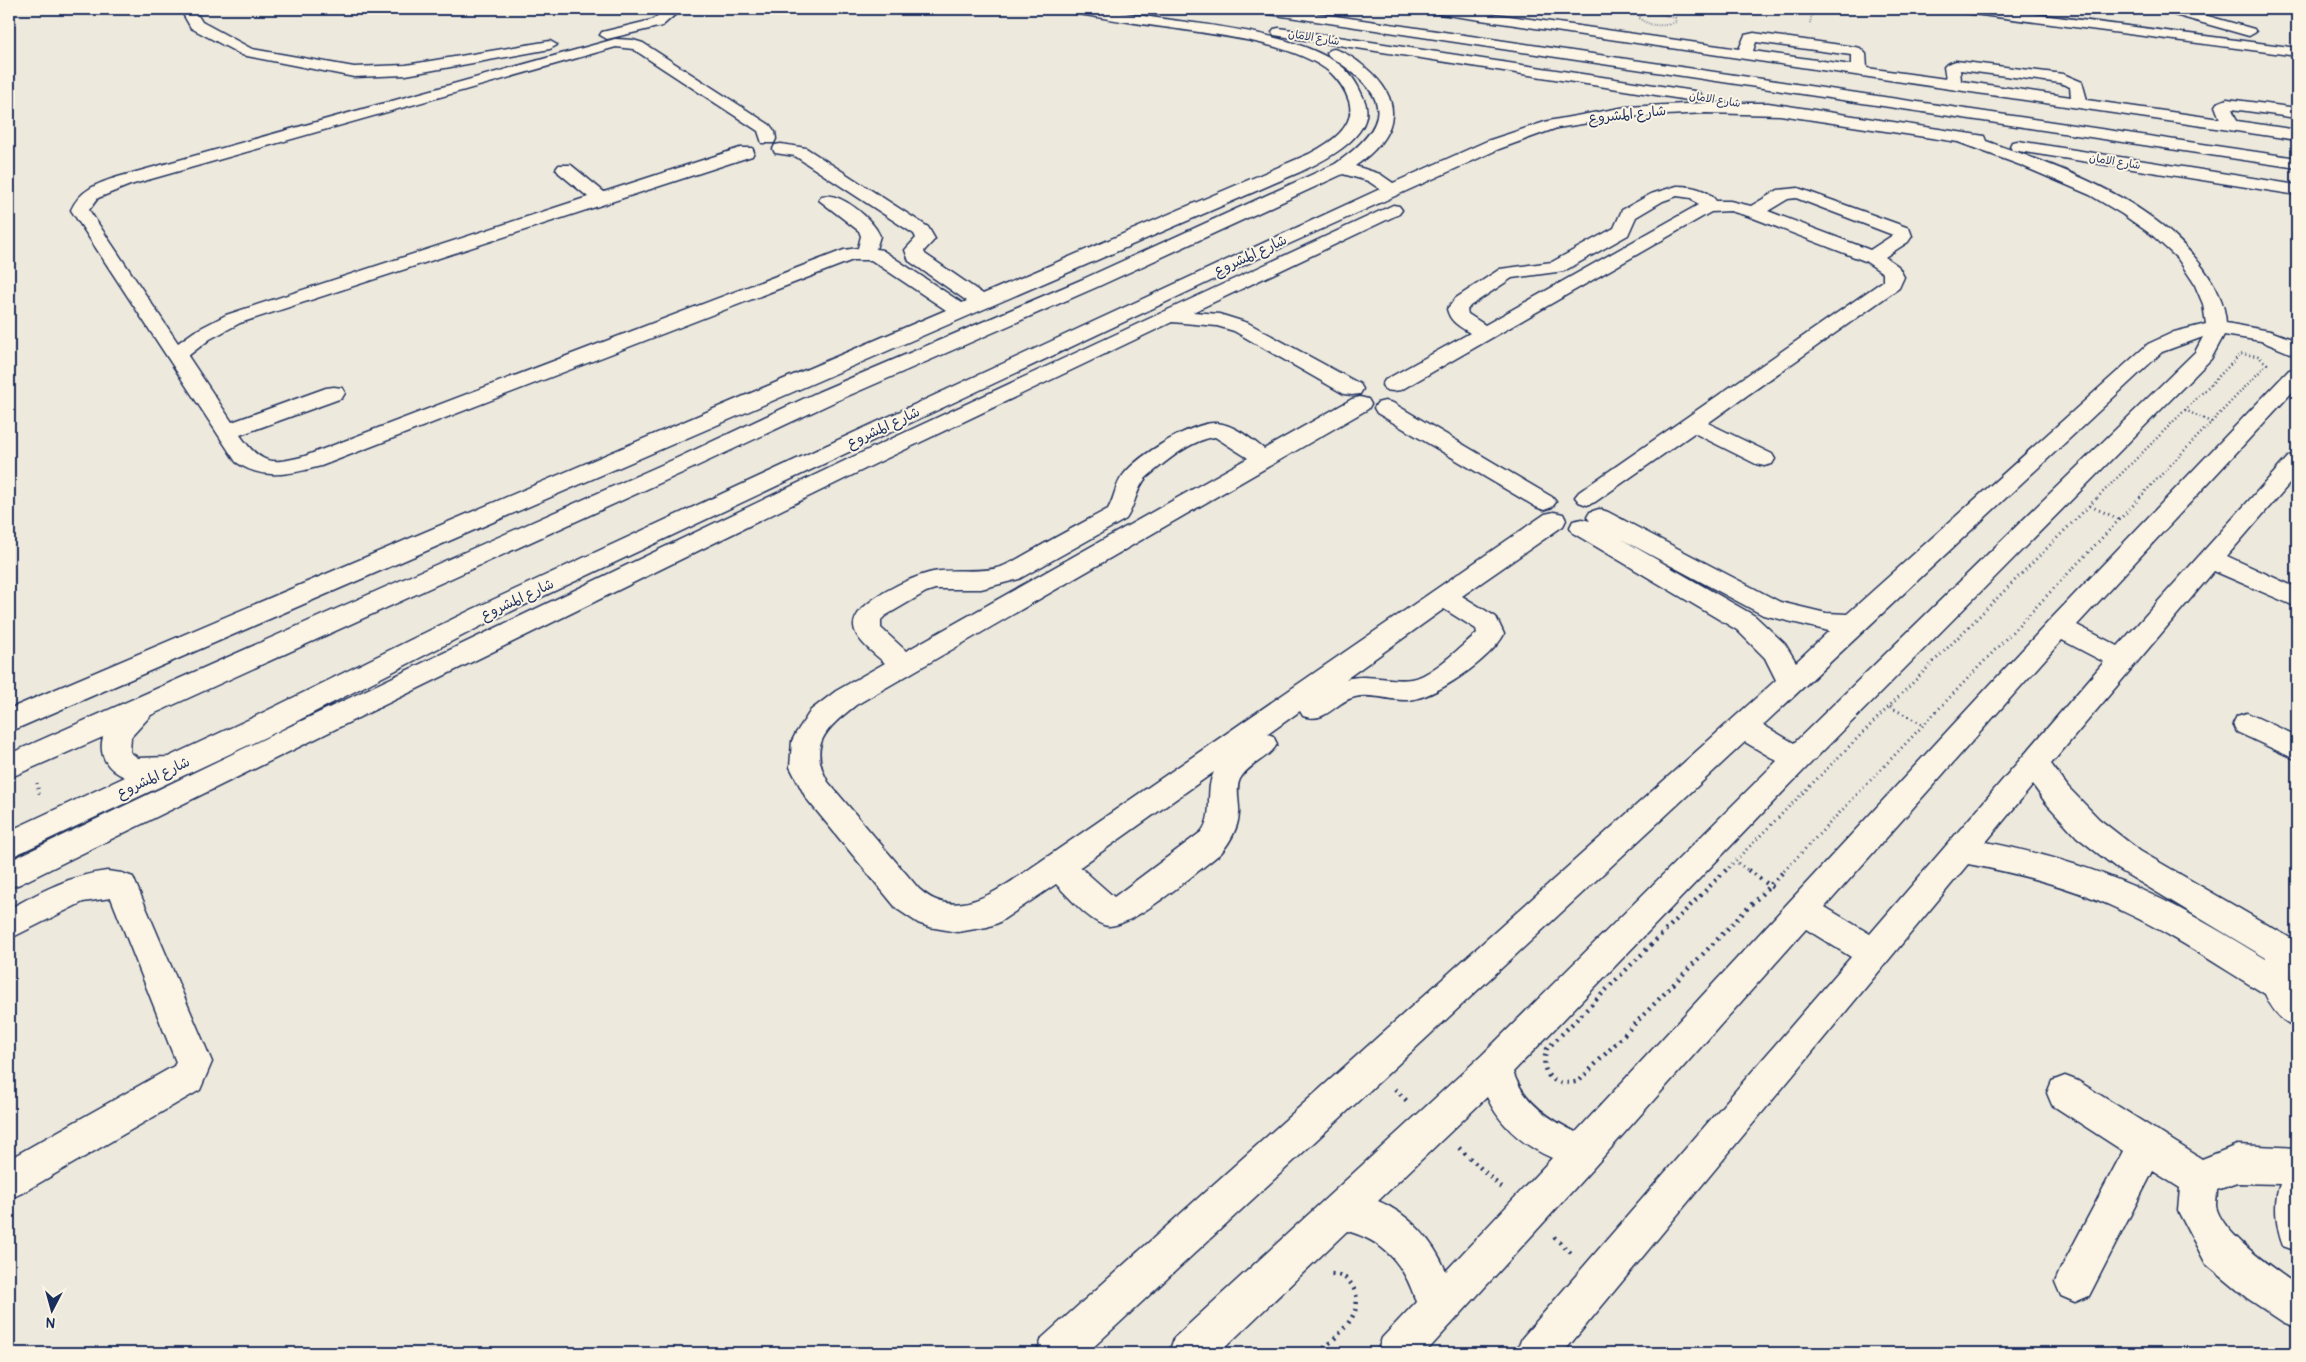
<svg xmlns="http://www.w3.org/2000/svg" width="2306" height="1362" viewBox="0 0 2306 1362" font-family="Pangolin,'Playpen Sans Arabic',sans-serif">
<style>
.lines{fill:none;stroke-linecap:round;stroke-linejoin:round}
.minor-casing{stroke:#1b2f5e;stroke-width:3}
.path-far3{stroke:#1b2f5e;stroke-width:2;stroke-dasharray:0.5 2;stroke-linecap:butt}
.path-far2{stroke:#1b2f5e;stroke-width:2.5;stroke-dasharray:1 3;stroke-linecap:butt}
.path-far1{stroke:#1b2f5e;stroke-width:3;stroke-dasharray:1 4;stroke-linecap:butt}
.path{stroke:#1b2f5e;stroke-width:4.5;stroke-dasharray:2 5;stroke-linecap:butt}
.minor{fill:#fcf5e5;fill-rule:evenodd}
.labels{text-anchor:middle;stroke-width:4;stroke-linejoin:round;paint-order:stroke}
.far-street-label{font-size:11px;fill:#1b2f5e;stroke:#fcf5e5}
.street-label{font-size:14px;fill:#1b2f5e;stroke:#fcf5e5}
</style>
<rect width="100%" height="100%" fill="#eee9dd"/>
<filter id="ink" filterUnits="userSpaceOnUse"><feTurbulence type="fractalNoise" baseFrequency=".02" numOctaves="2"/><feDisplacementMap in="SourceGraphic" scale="10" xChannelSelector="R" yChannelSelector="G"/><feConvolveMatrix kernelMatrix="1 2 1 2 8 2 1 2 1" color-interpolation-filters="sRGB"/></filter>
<g filter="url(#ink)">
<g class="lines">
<defs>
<path id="minor" d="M186,9h14l-3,5 5,8 50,27 102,18 52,-2 144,-24 7,4 -7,4 -144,26 -52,2 -112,-22 -51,-27 -8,-14z
M663,9h14l1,3 -16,14 -55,13 -7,-4 2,-3 50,-12 12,-9z
M1066,9c33,-2 66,5 98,10 52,7 133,15 176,46 13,10 19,22 25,37 11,34 -42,59 -65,70l-1291,560v-23l937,-399 -75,-50h-18l-532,206c-30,8 -58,15 -85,-4l-165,-252c9,-20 27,-27 47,-33l497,-138 18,1 10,3 127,82 5,7 1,7 -2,4h-12l-4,-12 -125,-82 -17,-2 -486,138 -32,13 -9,12 89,133 17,-12 31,-16 362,-118 -29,-24 -3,-4 3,-4h12l33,27 136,-44h12l2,4 -2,4 -512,167 -30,16 -22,17 44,66 94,-34 8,-1 8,1 3,5 -3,5 -102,37c21,30 31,30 65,21l539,-206 14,-2 3,-12 -2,-5 -40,-31 3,-4c19,-4 51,23 58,40l-4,13 6,1 80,53 5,-2 -58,-40 -4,-11 11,-12 -2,-4 -119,-78 -20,-3 -2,-4 2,-4 6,-1 25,4 122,79 7,12 -11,12 1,3 58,40 326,-140c19,-10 48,-27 40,-53 -4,-12 -9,-19 -18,-28 -36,-31 -121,-39 -168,-46 -30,-4 -60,-9 -90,-14z
M1255,9h33l1009,149v10l-1035,-155z
M1426,9h34l279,40 6,-14 9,-2 101,14 5,1 6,6 1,14 79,11 -2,-12 3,-3 9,-3 107,13 19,8 5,18 133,19 -5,-13 2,-3 10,-4 70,9v10l-65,-9 5,12 60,9v10l-864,-127zM1756,42l95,13v10l-98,-14zM1960,70l100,13 10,4 1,10 -110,-16z
M1959,9h37l301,39v8l-331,-43z
M2162,9h21l71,20 2,3 -7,4 -85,-24z
M1279,28l415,63 6,2 2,3 -2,3 -6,2 -420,-66 -2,-3 2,-3z
M1334,49c12,3 24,12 33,20 41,35 28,69 -12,97l25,8 13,9 94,-42 61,-20 78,-14 80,-4h62l210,32 6,1 2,5c78,28 166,57 217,127 12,17 22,34 23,55l44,8 27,10v15l-36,-15 -37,-6 -13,24 -404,408 -294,305c10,29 35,47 63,60l474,-512 239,-250 8,-1v18l-220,238 41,21 171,-190 8,-2v21l-70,81 70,32v19l-83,-36 -163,193 17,23 31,32 41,32 157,91v28l-3,1 -1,8 4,9v39c-16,-5 -25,-17 -32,-33 -48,-29 -94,-61 -145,-84 -48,-23 -100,-36 -152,-46l-405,489h-47l6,-15 329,-381 -45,-28 -211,237 -170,187h-48l5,-15 34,-36c-11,-36 -31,-61 -69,-71l-128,122h-50l5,-15 308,-283 295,-294 -32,-19 -658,611h-50l5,-15 734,-658 -11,-22 -28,-28 -164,-97 -3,-6 3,-6 9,-2 8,2 -3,-4 3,-5 9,-3 9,3 172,90 46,11 21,1 301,-270 26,-12 32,-8 -3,-20 -9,-21 -16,-24 -26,-24 -30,-21 -32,-19 -70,-30 -62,-23 -178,-27 -74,-2 -80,4 -69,11 -58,21 -210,95 -798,377 -217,112 -265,125v-27l116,-54c-17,-7 -27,-21 -22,-40l-94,41v-24l668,-296 141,-66 265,-113 252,-115c61,-42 54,-71 -6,-108l-2,-3 2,-3zM1343,174l25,7 12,8 -907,420 -219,108 -86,40 -30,1 -8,-6 1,-15 20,-22 542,-247 141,-66 263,-115zM2203,337l-8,15 -401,391 -31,-18 399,-373zM1621,539l142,76 66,16 -33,31 -11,-18 -30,-28zM2062,640l42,22 -234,272 -45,-27zM2033,785l13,18 31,34 41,32 148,89v1c-40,-24 -78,-48 -120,-67 -51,-24 -105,-39 -160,-50zM1487,1097c13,29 36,48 65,61l-106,113c-13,-31 -37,-57 -68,-70z
M2018,141l279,44v10l-285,-45 -2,-4 2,-4z
M1677,186c14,0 31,3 39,15h14l21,5 27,-16 20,-2 111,40 3,8 -4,6 -23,15 13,9 6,11 -5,11 -191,135 64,31 3,5 -3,5 -8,2 -8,-2 -62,-31 -99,69 -8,3 -8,-3 -4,-5 4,-5 304,-211v-8l-18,-12 -117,-45 -18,-5 -19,1 -310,178 -8,1 -8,-1 -3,-5 3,-5 85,-47c-11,-7 -20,-11 -23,-24l9,-11 44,-29 52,-7 62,-34 8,-18 29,-16zM1677,196l14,2 7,7 -213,120 -17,-11 -1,-4 3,-4 42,-28 52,-7 64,-36 8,-18 27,-16zM1796,198l97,37 -23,15 -102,-39 20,-12z
M1393,205l6,1 3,4 -3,4 -206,98 26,2 29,9 112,61 3,5 -3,5 -8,1 -8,-1 -110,-63 -17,-5 -45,-4 -295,141 -857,421 -11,4v-27l852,-408z
M1360,397l8,2 3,5 -3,5 -512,296c-29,23 -49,39 -28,77l91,107c5,4 11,9 17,11 38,16 81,-24 111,-43l498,-343 9,-2 9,2 3,6 -3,6 -101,70 34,21 8,17c-12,24 -68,64 -96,66 -18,1 -36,-7 -53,-3 -21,5 -28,27 -52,19l-3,-5 -32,23 5,2 4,8c-8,15 -28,19 -37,35 -5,10 0,24 -1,35 -1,14 -9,28 -18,39 -22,17 -86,73 -112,73 -17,-1 -41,-30 -53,-42l-58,39 -11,4 -29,5 -29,-5 -11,-4 -21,-14 -91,-111 -16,-31 2,-26 4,-8 15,-23 25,-19 49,-28c-10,-9 -30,-23 -31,-37 -1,-24 59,-50 79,-54 23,-4 45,2 68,-5 11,-4 23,-12 34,-18 24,-14 49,-27 73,-40 7,-12 7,-25 16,-35 15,-19 69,-53 93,-51 18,2 34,16 47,26l88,-50zM1215,437l33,21 -342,193 -25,-23v-8l4,-4 41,-24 9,-3h46l38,-10 107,-60c9,-13 10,-30 20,-41 18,-15 44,-38 69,-41zM1444,609l32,20 1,4c-16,13 -46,44 -66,46 -22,3 -43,-6 -65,0zM1214,772c-10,20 1,43 -13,60l-87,65 -34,-30z
M1385,401l8,2 159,94 4,5 -4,5 -8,3 -8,-3 -159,-94 -3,-5 3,-5z
M2247,713l50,23v24l-60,-28 -4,-8 4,-8z
M107,871l15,2 11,4 79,185 -12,28 -178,103 -13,6v-40l165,-93 2,-4 -65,-164 -28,4 -74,37v-30c31,-17 62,-34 98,-38z
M2065,1076l13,5 124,78 35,-14 60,3v103l-14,-5c-7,-18 -10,-44 -3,-62l-43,-1 -20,7c0,5 -1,12 -1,16 5,27 59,64 81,79v43l-14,-6 -36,-24 -41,-34 -28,-53 2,-23 -27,-17 -64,125 -14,6 -14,-6 -6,-14 6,-14 62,-117 -71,-46 -5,-12 5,-12z"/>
</defs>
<use href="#minor" class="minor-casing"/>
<path class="path-far3" d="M1653,12l22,6 1,4c-12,5 -26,5 -37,-4l3,-4z
M1666,13l16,-4
M1810,23l3,-14"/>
<path class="path-far2" d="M2185,410l28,13
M2097,498l144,-144 17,2 9,8 -128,134"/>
<path class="path-far1" d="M2090,506l31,14
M1890,707l34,18
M37,783l3,14
M1738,863l11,8
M1725,871l373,-374
M1784,871l357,-374"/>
<path class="path" d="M1726,870l-179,179c-9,26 7,39 32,32l206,-211
M1748,870l28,20
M1395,1089l13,13
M1459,1148l43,40
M1554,1237l19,18
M1319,1353c16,-16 47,-38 35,-64 -5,-11 -13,-15 -25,-15"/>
<use href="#minor" class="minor"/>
</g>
</g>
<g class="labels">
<g class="far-street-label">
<text transform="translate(1314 37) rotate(9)" y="4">شارع الامان</text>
<text transform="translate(1715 99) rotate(9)" y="4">شارع الامان</text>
<text transform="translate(2115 161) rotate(9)" y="4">شارع الامان</text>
</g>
<g class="street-label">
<text transform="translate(1627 114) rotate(-6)" y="5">شارع المشروع</text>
<text transform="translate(1250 255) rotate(-25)" y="5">شارع المشروع</text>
<text transform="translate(883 427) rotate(-25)" y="5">شارع المشروع</text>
<text transform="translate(517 599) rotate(-25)" y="5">شارع المشروع</text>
<text transform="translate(153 777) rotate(-25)" y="5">شارع المشروع</text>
</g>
</g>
<rect width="2306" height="1362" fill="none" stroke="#fcf5e5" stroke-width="30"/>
<rect x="15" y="15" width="2276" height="1332" fill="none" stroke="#1b2f5e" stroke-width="2" filter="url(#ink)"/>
<g transform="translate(52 1310) rotate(186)" stroke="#fcf5e5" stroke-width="4" paint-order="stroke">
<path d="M0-4L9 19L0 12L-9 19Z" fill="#1b2f5e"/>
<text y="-8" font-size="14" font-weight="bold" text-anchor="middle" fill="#1b2f5e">N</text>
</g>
</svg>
